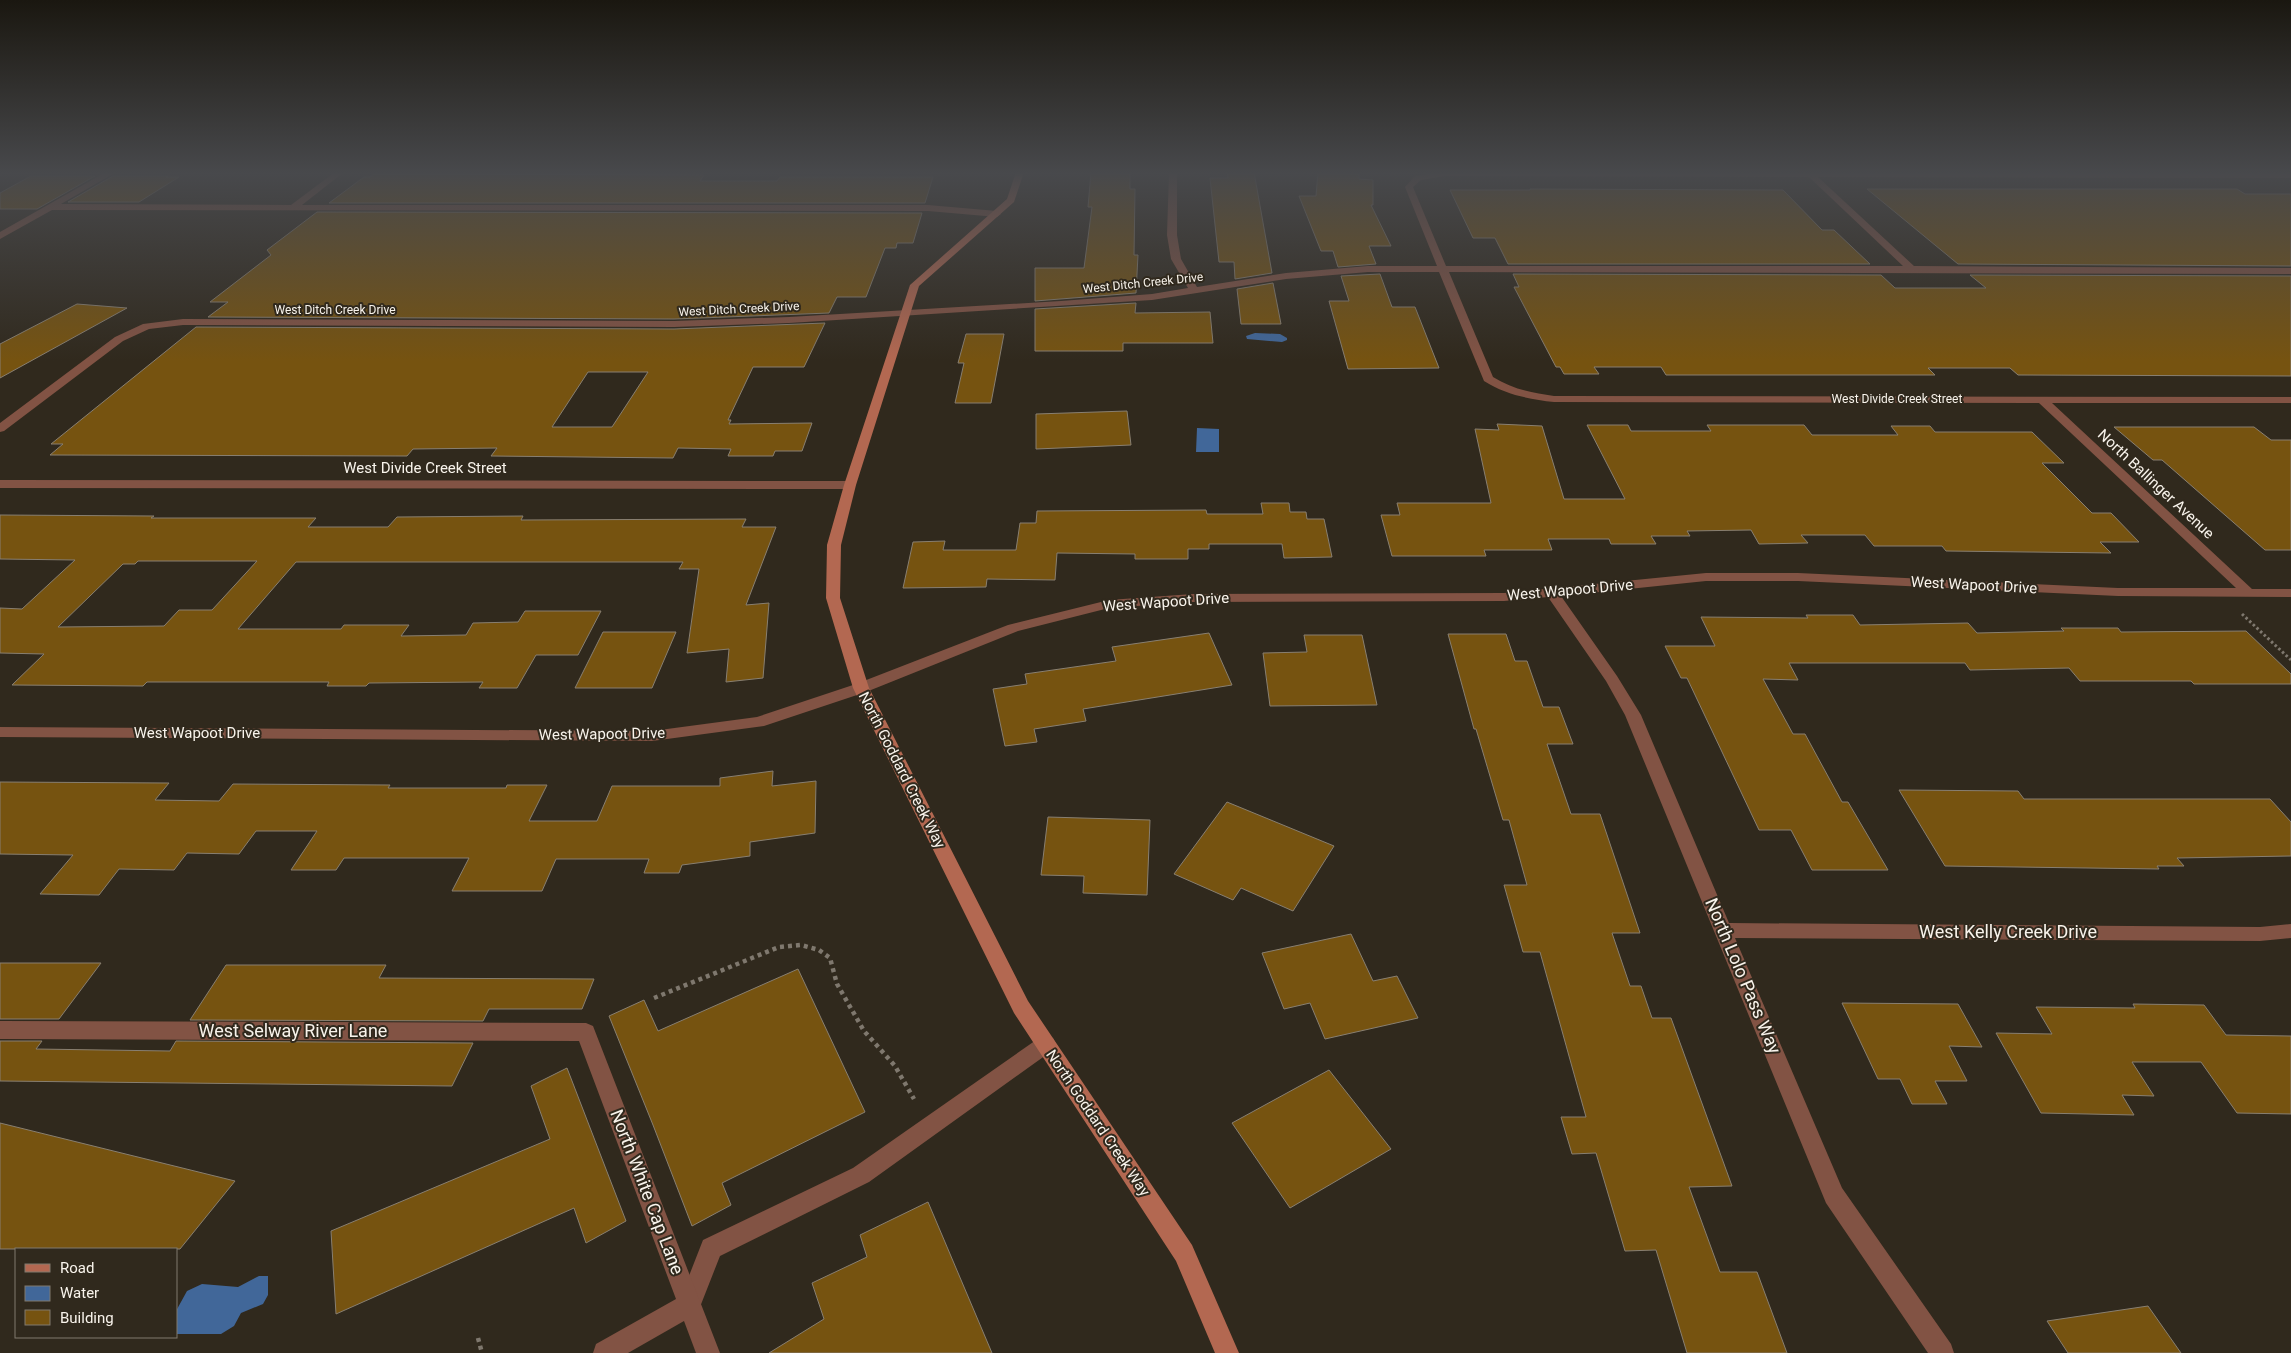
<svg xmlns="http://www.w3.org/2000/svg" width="2291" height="1353" viewBox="0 0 2291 1353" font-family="Roboto,sans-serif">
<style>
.water{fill:#416799}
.building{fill:#765310;stroke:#887f71;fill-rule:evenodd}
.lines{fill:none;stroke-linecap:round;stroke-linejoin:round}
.path-far2{stroke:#7f786e;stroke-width:2;stroke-dasharray:1 1;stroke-linecap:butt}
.path-far1{stroke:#7f786e;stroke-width:3;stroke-dasharray:2.5 2.5;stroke-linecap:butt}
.path{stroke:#7f786e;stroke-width:4.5;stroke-dasharray:4 4;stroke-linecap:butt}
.lane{fill:#825344;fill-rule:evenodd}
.street{fill:#825344;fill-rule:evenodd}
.secondary{fill:#b36851;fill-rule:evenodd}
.labels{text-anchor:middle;stroke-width:4;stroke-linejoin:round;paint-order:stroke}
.far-street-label{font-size:12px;fill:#f8f3eb;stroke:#30291d}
.street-label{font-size:15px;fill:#f8f3eb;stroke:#30291d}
.near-street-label{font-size:18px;fill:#f8f3eb;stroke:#30291d}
</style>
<rect width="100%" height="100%" fill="#30291d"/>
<path class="water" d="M1255,333l25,1 7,4v2l-5,2 -35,-3 -1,-3z
M1197,428l22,1v23h-23z
M259,1276h9v19l-5,9 -22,9 -7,13 -13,8h-45v-23l11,-20 15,-7 36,3z"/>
<path class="building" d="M1091,172h39v17h5l-1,66h4l-2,38 -101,8v-33h49l8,-61h-4z
M1227,172h27l18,101 -37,6 -1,-17h-15l-9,-84h18z
M1318,172l41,2v5l14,1v25h-2l20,41h-22l7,18 -38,3 -5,-16h-12l-22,-55h17z
M374,174l330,1 -4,6h77l3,-4h153l-8,26h-596l35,-26h6z
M31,176h64l-58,33h-37v-16z
M113,176h55l-2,1h13l-40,25h-71z
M1530,189l253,1 39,40h12l36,34h-362l-13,-26h-22l-23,-48h80z
M1867,189h370l8,5h46v72l-333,-2z
M317,212l605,1 -9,30h-16l-1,5h-11l-19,49h-29l-8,16 -155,6 -466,-2 20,-15h-18l61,-47 -4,-5z
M1380,274l12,33h23l24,61 -91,1 -19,-68h20l-8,-25z
M1513,274l368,1 14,13h91l-16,-13 321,1v100l-273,-1 -8,-7h-82l7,7h-269l-5,-8h-67l5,7h-35l-4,-7h-4l-42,-80h5z
M1273,283l8,41h-40l-4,-35z
M1136,303l-1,10 75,-1 3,31h-90v8h-88v-42z
M77,304l50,4 -127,70v-34z
M825,323l-21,44h-51l-25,53h3l-2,4 83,-1 -10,28h-27l-2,5h-45l3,-7 -53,-1 -5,10 -182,-2 6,-8 -84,1 -6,7 -357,-1 13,-11h-12l145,-117 478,2zM588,372h60l-36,55h-60z
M966,334h38l-13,69h-36l9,-40h-6z
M1127,411l4,34 -95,4v-35z
M1497,424l45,2 22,73h61l-38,-74h41l3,6h80l-4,-6h97l8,10h86l-7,-9h39l5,6h97l32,31h-22l50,50h19l28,29h-39l11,11 -165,-2 -4,-5h-68l-9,-11h-64l7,8 -49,1 -8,-14 -64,1 3,5h-39l5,8h-45l-2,-5h-61l4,11h-68l2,6h-94l-11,-41h19l-3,-12h94l-16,-74 24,1z
M2114,427h140l17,13h20v110h-26l-103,-90h-9z
M1261,503h28l1,9h16l1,7h17l8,38 -48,1 -2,-14h-73v5h-21v10h-53v-5l-78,-1 -2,27 -68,-1 -1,8 -83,1 10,-46 32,-1 -2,9h73l4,-27h16l1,-12 169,-1 1,4h56z
M0,515l154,1 -3,2h165l-8,9h80l9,-10 126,-1 -2,4 225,-1 -4,8h34l-30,78 23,-2 -6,75 -37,4 3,-33 -42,4 12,-84h-20l4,-7h-387l-58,67h103l3,-4h65l-8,11 65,-1 7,-12 45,-1 7,-11h76l-23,44h-42l-19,33h-38l4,-6 -114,1 -3,3h-39l2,-4h-182l-4,4 -131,-1 32,-31 -44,-1v-45l22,1 53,-49 -75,-1zM138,561h119l-45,49h-33l-15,16 -106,1 65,-63h12z
M1806,615h47l7,10 108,-2 9,10 87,-2 -3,-3h57l3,4 125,-1 45,43v10h-97l-3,-3h-111l-11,-13 -99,2 -5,-7h-176l9,17 -35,-1 30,55h12l37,68h6l40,68h-76l-21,-40h-32l-72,-152h-6l-16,-32h50l-14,-29 107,1z
M603,632h73l-24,56h-77z
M1209,633l23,52 -149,24 3,12 -52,8 3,13 -32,4 -12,-57 34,-5 -2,-10 91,-13 -4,-14z
M1448,634h58l9,27h12l16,46h16l14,37h-26l24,70h29l40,119h-28l18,53h11l11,32h19l61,168 -43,1 31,85h37l30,81h-100l-31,-103 -31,1 -29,-98 -24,1 -11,-37h25l-46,-165h-17l-19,-67h23l-18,-65h-6l-27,-91h-2z
M1304,635h58l15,70 -107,1 -7,-53 44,-1z
M773,771l-1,15 44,-5 -1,52 -65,9v14l-68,9 -3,8h-35l5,-14h-93l-14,32h-90l17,-33h-125l-8,12h-45l26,-39h-61l-17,23 -52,-1 -13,17 -55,-1 -20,26 -59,-1 33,-39 -73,-1v-72l169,1 -14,17 64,1 14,-17 157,1 -2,3h118l1,-3h40l-18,36h68l15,-35h108v-8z
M1899,790l119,1 6,8h246l21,23v34l-114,2 7,8h-27l2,3 -214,-3z
M1227,802l107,44 -41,65 -52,-23 -8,12 -59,-26z
M1048,817l102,3 -3,75 -64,-2 1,-17 -43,-1z
M1351,934l22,47 24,-5 21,42 -93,21 -15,-36 -26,6 -22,-56z
M0,963h101l-42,56h-59z
M226,965h160l-7,13 215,1 -12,30h-93l-6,12 -293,-1z
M798,969l67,143 -143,71 9,22 -39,21 -39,-101 -44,-109 35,-16 14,31z
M1842,1003l116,1 24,43 -33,-1 18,35h-32l12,23h-35l-12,-25h-22z
M2133,1004l71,1 22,30 65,1v78l-54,-1 -36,-51h-69l22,34 -32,-1 12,20 -93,-2 -45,-80 56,1 -16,-27 99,1z
M0,1041h42l-6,8 134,2 6,-10 297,2 -21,43 -452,-5z
M567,1068l59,153 -40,22 -12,-35 -238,106 -5,-83 219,-92 -19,-53z
M1329,1070l62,79 -101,59 -58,-85z
M0,1123l235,58 -55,68h-180z
M928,1202l64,151h-223l55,-34 -12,-36 55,-26 -7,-22z
M2148,1306l33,47h-113l-21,-32z"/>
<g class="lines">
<path class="path-far2" d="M1383,172l12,2"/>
<path class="path-far1" d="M2242,614l49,46"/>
<path class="path" d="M654,998l125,-51 22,-2 18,5 11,8 7,26 27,47 31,35 19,33
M478,1338l4,15"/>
<path class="lane" d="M1046,1035l7,3 3,6 -3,6 -184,132 -149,74 -22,56 -8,4 -8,-4 -4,-8 25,-64 150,-72 186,-130z"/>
<path class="street" d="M106,172h10l-55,32 230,1 44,-33h9l-42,33h626l69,6 4,3 -4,3 -69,-6 -876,-1 -52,29v-7z
M1169,172h8v63l4,24 16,28 89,-14 82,-7h69l-32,-79 10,-11 28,-4 848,2v4l-473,-1 96,89 377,2v6l-842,-2 44,105c19,12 39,16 61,19l737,1v6h-239l200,186h39v8l-173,-1 -320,-15h-92l-145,15 56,80 24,39 88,208 531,4 31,-3v14l-31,3 -525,-3 107,250 109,156 3,9h-26l-102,-150 -201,-488 -19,-34 -58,-84 -44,4 -311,1 -84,6 -91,23 -152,61 -102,34 -112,15 -652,-4v-10l652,4 105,-14 99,-33 152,-59 101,-25 84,-6 311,-1 202,-20h92l320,15h118l-197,-185 -485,-1c-25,-3 -48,-7 -70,-21l-45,-109h-71l-82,7 -134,21 -363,23 -115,4 -491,-2 -34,4 -26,12 -119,90 -4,1v-9l115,-86 28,-13 40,-5 491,2 115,-4 272,-16 91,-7 36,-6 -17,-29 -4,-24zM1445,176l364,1 94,89h-457l-33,-79 8,-7z
M0,480l850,1 6,4 -6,4 -850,-1z
M0,1021l586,2 7,3 127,327h-24l-12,-32 -56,32h-35l3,-9 80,-45 -97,-258 -579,-2z"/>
<path class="secondary" d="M1016,172h8l-10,30 -95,84 -63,199 -15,60 -1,53 29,90 159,313 164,244 47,108h-24l-39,-92 -162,-248 -161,-325 -27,-90 1,-53 17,-60 66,-200 97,-86z"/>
</g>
<linearGradient id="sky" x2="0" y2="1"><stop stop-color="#1a1710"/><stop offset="0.48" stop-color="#48494c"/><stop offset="1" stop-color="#48494c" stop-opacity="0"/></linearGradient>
<rect width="2291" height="361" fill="url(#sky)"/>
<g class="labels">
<g class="far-street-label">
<text transform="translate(1143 283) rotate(-6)" y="4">West Ditch Creek Drive</text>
<text transform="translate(739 309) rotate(-3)" y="4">West Ditch Creek Drive</text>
<text x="335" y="314">West Ditch Creek Drive</text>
<text x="1897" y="403">West Divide Creek Street</text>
</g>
<g class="street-label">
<text x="425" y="473">West Divide Creek Street</text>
<text transform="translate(2156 484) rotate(43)" y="5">North Ballinger Avenue</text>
<text transform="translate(1974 585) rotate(3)" y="5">West Wapoot Drive</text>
<text transform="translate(1570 590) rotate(-5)" y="5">West Wapoot Drive</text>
<text transform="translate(1166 602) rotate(-4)" y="5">West Wapoot Drive</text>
<text x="197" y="738">West Wapoot Drive</text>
<text transform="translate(602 734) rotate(-1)" y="5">West Wapoot Drive</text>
<text transform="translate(902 770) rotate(63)" y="5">North Goddard Creek Way</text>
<text transform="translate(1098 1123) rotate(56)" y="5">North Goddard Creek Way</text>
</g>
<g class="near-street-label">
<text x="2008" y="938">West Kelly Creek Drive</text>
<text transform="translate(1743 976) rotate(67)" y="6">North Lolo Pass Way</text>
<text x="293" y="1037">West Selway River Lane</text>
<text transform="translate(647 1192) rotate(69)" y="6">North White Cap Lane</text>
</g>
</g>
<rect x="15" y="1248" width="162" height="90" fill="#30291d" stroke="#807a6f"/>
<rect x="25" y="1264" width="25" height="8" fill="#b36851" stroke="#807a6f"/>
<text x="60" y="1273" font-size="15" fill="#f8f3eb">Road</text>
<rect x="25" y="1286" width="25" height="15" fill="#416799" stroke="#807a6f"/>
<text x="60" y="1298" font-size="15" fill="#f8f3eb">Water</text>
<rect x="25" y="1310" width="25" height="15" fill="#765310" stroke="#807a6f"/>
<text x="60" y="1323" font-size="15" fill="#f8f3eb">Building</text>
</svg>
